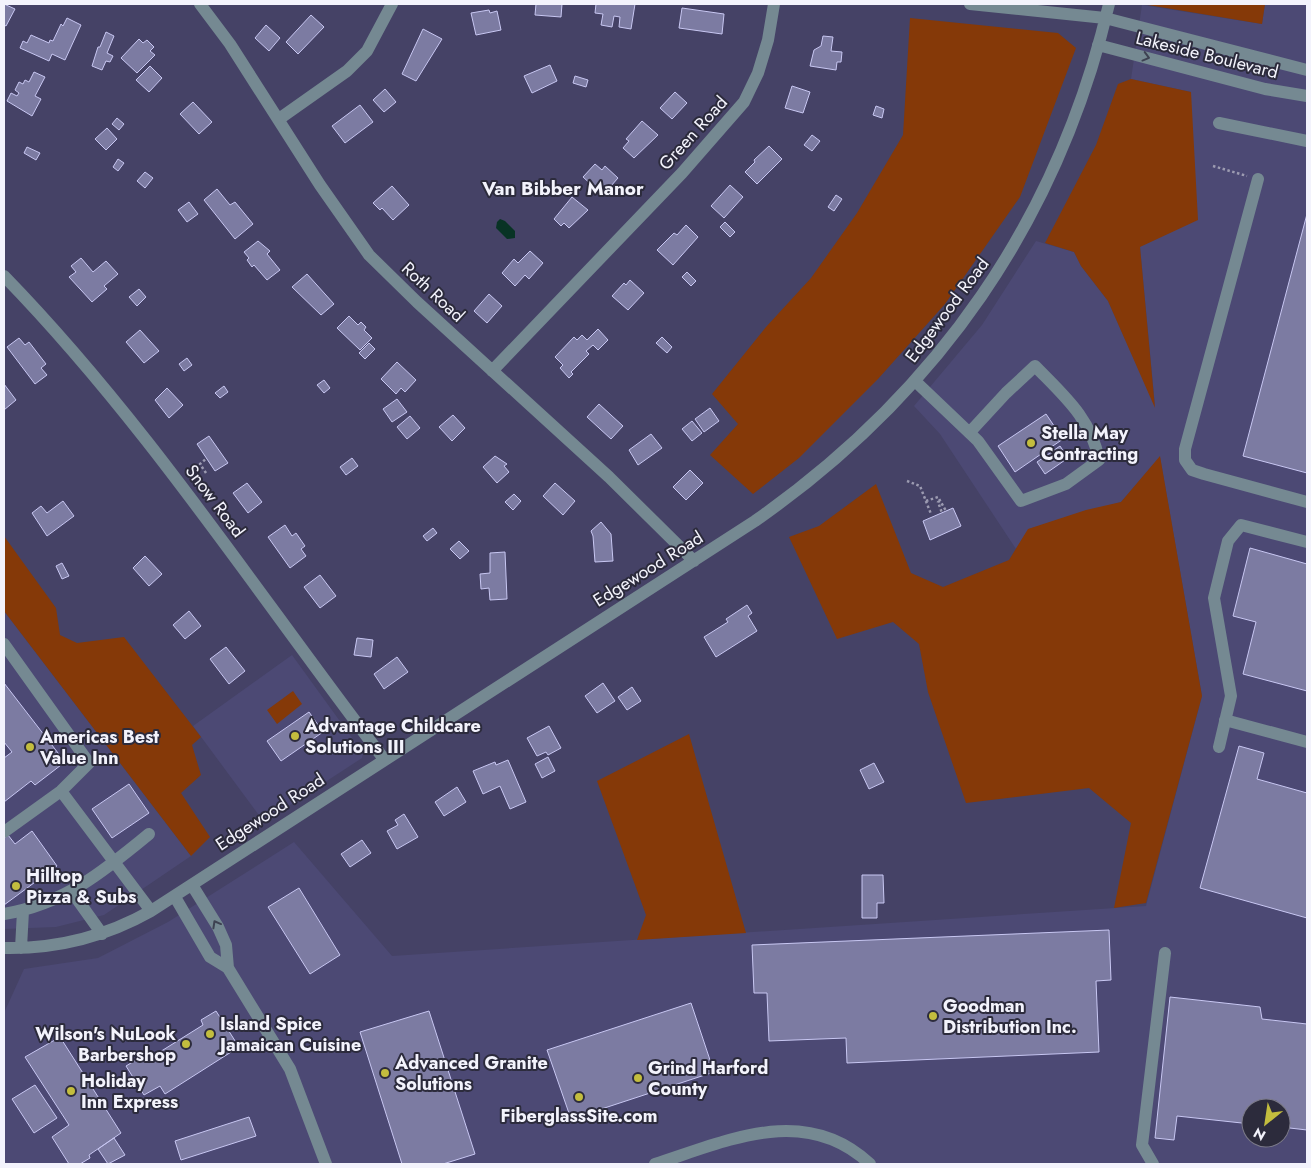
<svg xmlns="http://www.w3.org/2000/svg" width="1311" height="1168" viewBox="0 0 1311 1168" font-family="Jost,sans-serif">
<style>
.built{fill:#4c4974;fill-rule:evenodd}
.green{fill:#853908}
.water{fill:#083325}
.building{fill:#7c7ba2;stroke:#c8c7f2}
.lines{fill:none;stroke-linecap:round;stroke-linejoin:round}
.path{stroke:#9c9bb1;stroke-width:2.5;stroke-dasharray:2.5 2.5;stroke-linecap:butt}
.minor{stroke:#758992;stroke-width:12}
.oneway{stroke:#3e4252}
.poi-dot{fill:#c3bd3e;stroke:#2c2b3c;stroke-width:2}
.labels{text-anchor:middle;stroke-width:4;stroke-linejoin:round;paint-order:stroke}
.street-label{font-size:18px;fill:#f3f3fc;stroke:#2c2b3c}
.poi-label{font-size:18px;font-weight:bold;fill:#f3f3fc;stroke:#2c2b3c;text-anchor:start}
.neighbourhood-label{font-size:19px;font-weight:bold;fill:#f3f3fc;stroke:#2c2b3c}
</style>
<rect width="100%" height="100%" fill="#454266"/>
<path class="built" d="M1265,4h42v1160h-1303v-151l20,-44 74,-11 70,-36 126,-80 98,114 754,-50 56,-210 -42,-239 -39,45 -92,27 -13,20 -76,-115 -26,-28 68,-81 54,-84 38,11 7,14 27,35 47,105 -15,-159 51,-155 -60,-13 11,-74 120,19zM1251,1108h30v30h-30z
M4,611l187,245 -87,59 -48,12 -52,2z
M292,655l71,98 -1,5 -98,64 -71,-96z"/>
<path class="green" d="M1142,4h123l-3,20z
M910,18l148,15 18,15 -56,149 -75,107 -67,75 -79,79 -46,36 -43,-39 28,-31 -26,-30 54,-67 45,-49 46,-65 46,-78z
M1131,79l60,13 7,128 -58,27 15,161 -47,-107 -27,-35 -7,-14 -29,-9 51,-98 22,-61z
M1160,456l42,240 -56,207 -32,5 17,-85 -42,-35 -123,15 -38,-111 -9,-48 -26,-22 -56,17 -48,-102 30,-11 57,-42 35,89 32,14 66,-27 19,-31 58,-19 35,-8z
M4,536l52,72 4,27 17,8 47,-6 77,100 -9,8 9,30 -20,18 29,44 -19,19 -187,-245z
M293,691l9,13 -25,20 -10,-14z
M689,734l57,199 -109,7 9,-25 -49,-134z"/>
<path class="water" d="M500,219l5,2 10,10v7l-8,1 -11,-11 1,-6z"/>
<path class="building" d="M4,4l11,5 -9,17 -2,-1z
M536,4h26l-1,13 -26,-2z
M596,4h39l-4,25 -12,-2 1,-10 -6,-1 -2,11 -11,-2 2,-11 -8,-1z
M682,8l42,6 -2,20 -43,-6z
M489,10l1,3 7,-2 4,19 -25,5 -5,-22z
M311,15l13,12 -26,27 -12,-12z
M67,18l14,7 -16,35 -13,-6 -3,7 -29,-13 3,-7 4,2 4,-8 18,8 1,-3 3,1 8,-17 2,2z
M266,25l14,13 -11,13 -14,-13z
M423,29l19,10 -26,42 -14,-7z
M106,32l8,4 -7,17 6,3 -3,6 -4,-1 -4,9 -10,-4 6,-19h2z
M823,36l10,1 -2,14 11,1 -1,10h-4l-1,8 -26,-4 4,-16 7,-4z
M139,39l4,4 4,-3 7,7 -4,4 5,4 -18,18 -16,-15z
M550,65l7,16 -25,12 -8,-17z
M150,66l12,12 -13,14 -13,-12z
M34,72l11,5 -10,19 6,3 -9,17 -25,-15 4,-8 6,3 2,-3 -4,-3 4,-8 4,2 2,-4 4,2z
M575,76l13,4 -2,7 -13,-4z
M792,86l18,6 -7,21 -18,-5z
M385,89l11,13 -12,10 -11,-12z
M675,92l12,11 -15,16 -12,-11z
M193,102l19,20 -13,12 -19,-20z
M360,105l13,17 -28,21 -13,-17z
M876,106l8,3 -2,9 -9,-3z
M117,118l7,6 -5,6 -7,-6z
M642,121l16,14 -24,23 -11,-10 6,-7 -3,-2z
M107,128l10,11 -11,11 -11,-11z
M812,135l8,6 -8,10 -8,-6z
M769,146l13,13 -25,25 -12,-12 10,-10 -1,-2z
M27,147l13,6 -4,7 -12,-7z
M118,159l6,4 -6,8 -5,-4z
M595,164l7,6 3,-4 13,12 -15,17 -20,-18z
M145,172l8,6 -8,10 -8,-7z
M730,185l13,12 -19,21 -13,-12z
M392,186l17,19 -16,15 -11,-12 -2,2 -7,-7z
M217,189l13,16 5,-3 18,22 -18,15 -31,-39z
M836,195l6,4 -8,12 -6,-4z
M572,197l16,13 -19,18 -5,-5 -3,3 -7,-7z
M189,202l9,12 -11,8 -9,-12z
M1307,214v259l-64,-17z
M725,222l10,10 -5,5 -10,-10z
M686,225l12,12 -25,28 -16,-15 17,-17 3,2z
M258,241l12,10 -3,3 13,16 -13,10 -13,-15 -2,2 -5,-7 2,-2 -5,-6z
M530,251l13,12 -14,16 -4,-4 -10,11 -13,-13 12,-14 4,4z
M81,258l12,14 13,-11 12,13 -14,12 3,3 -15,13 -23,-25 7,-5 -5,-6z
M687,272l9,9 -5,5 -9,-9z
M307,274l27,30 -13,11 -29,-28z
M630,280l14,13 -16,17 -16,-14 12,-13 2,2z
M139,289l7,8 -9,9 -8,-9z
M489,294l13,12 -15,17 -13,-12z
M349,316l9,9 3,-3 5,5 -2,3 8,8 -12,12 -23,-22z
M598,329l10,11 -10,10 -5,-5 -7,6 3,3 -18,18 2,2 -4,4 -9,-10 3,-3 -8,-8 19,-20 3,3 5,-5 5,5z
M140,330l19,21 -15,12 -18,-21z
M662,337l10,10 -5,6 -11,-10z
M19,338l6,7 4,-3 17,22 -5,4 6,7 -12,9 -28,-37z
M369,343l6,6 -10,10 -6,-6z
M187,358l5,7 -8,6 -5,-7z
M397,362l19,18 -11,12 -4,-4 -5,6 -15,-15z
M324,380l6,8 -6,5 -7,-8z
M4,384l12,16 -12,10z
M224,386l4,6 -8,6 -5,-5z
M167,388l16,17 -14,13 -14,-18z
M397,399l10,13 -15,10 -9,-13z
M599,404l24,22 -12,13 -24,-22z
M710,408l9,13 -15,11 -9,-13z
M1046,414l17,25 -48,33 -17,-26z
M453,415l12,13 -13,13 -13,-14z
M410,416l10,12 -13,11 -10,-12z
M692,421l10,12 -10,8 -10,-12z
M651,434l11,14 -24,17 -9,-15z
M209,436l19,27 -13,8 -18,-27z
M1060,446l8,12 -23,16 -8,-12z
M495,456l12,8 -3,2 5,6 -12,11 -14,-16z
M352,458l6,8 -12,9 -6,-8z
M690,470l13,13 -17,17 -13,-13z
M247,483l15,19 -14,11 -15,-20z
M555,483l20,18 -12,14 -20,-19z
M514,494l7,7 -8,9 -8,-8z
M63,501l11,15 -27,20 -15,-23 9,-7 6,7z
M953,508l8,18 -31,14 -7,-19z
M601,522l10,12 2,27 -18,1 -2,-26 -2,-5z
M285,525l7,11 4,-3 9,13 -4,3 5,7 -16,12 -22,-31z
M433,528l4,5 -10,8 -4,-5z
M459,541l10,10 -9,8 -10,-10z
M1250,548l57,16v127l-64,-17 13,-52 -23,-6z
M505,552l2,47 -17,1 -1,-12 -8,1 -1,-15 10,-1v-20z
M145,556l17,18 -13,12 -16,-18z
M62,563l7,13 -7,3 -6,-13z
M320,575l16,21 -16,12 -16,-21z
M747,605l5,8 -4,3 9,15 -41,26 -12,-20 24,-15 -2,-3z
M189,611l12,15 -16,13 -12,-14z
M357,638l16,2 -2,17 -17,-2z
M226,647l19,24 -16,13 -19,-25z
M397,657l11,15 -24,17 -10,-15z
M4,683l61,79 -30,23 -4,-4 -27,21v-44l8,-6 -8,-10z
M603,683l12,18 -18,12 -12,-17z
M632,687l9,14 -14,9 -9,-13z
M309,712l14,20 -42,29 -14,-20z
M549,726l12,22 -13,7 -2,-3 -9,4 -10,-18z
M1239,746l25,7 -7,26 50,14v125l-107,-30z
M548,757l7,14 -13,7 -7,-14z
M508,760l18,42 -16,7 -10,-23 -17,8 -10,-23 22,-9 1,3z
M874,763l10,19 -15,7 -9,-19z
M129,784l20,29 -37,25 -20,-29z
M457,787l9,15 -22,14 -9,-14z
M404,814l14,23 -21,12 -10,-18 11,-6 -3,-5z
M32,831l25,35 -53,39v-67l4,-3 7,9z
M362,840l9,13 -21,14 -9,-13z
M862,875h21l1,28h-7v15h-15z
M299,888l41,67 -30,19 -42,-67z
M1109,930l2,50 -15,1 3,71 -252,11 -1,-25 -77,3 -2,-48h-13l-2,-48z
M1170,997l90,10 2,12 45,5v106l-26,-3v-19h-30v16l-74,-8 -3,24 -19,-2z
M691,1003l23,69 -143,47 -24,-69z
M216,1011l23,36 -74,47 -5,-8 -16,9 -18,-29 18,-11 3,5 56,-35 -2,-5z
M429,1011l46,143 -32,10h-41l-42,-132z
M60,1037l61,96 -32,22 1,3 -10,6h-11l-17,-27 17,-12 -44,-68z
M35,1085l22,33 -23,15 -22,-34z
M249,1117l7,19 -75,24 -6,-19z
M114,1138l11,17 -17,9 -10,-15z"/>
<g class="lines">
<path class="path" d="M1213,166l34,10
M206,473l-6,-9 7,-6
M907,481l13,5 11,28
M926,501l12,-4 8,14
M940,501l-2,1 4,11"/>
<path class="minor" d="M200,4l30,40 90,141 49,70 48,47 192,175 85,84
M970,4l135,14 202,52
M1098,45l167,44 42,7
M279,119l68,-48 20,-20 25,-47
M1219,123l88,18
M1258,179l-73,270v11l7,10 12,4 103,28
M4,276c143,147 255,320 380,483
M492,371l190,-198 62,-71 14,-29 10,-33 6,-36
M915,381l63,60 43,60 45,-17 33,-24c-8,-42 -36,-65 -64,-94l-29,27 -36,39
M4,644l85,119 -28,28 -57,41
M1225,720l82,22
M1219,747l12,-51 -17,-98 14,-57 13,-16 66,17
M61,791l90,120
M192,885l26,42 8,18 2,23 62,101 36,95
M72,892l30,42
M175,897l35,60 18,11
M4,914c60,-10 99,-42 145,-80
M4,948c52,1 101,-11 147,-37l604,-390c182,-127 303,-300 354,-517
M21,948l2,-37
M655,1164c72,-23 150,-61 215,0
M1153,1164l-11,-19 23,-192"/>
</g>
<defs><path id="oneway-chevron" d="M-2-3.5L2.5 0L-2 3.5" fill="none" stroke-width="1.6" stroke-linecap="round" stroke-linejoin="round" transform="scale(1.25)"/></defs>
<g class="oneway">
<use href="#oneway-chevron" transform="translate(1146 57) rotate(15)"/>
<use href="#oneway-chevron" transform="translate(216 924) rotate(-119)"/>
</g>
<g class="poi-dot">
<circle cx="1031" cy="443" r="5"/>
<circle cx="295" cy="736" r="5"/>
<circle cx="30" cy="747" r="5"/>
<circle cx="16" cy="886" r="5"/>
<circle cx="933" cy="1016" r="5"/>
<circle cx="210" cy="1034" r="5"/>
<circle cx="186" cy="1044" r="5"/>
<circle cx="385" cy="1073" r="5"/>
<circle cx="638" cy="1078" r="5"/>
<circle cx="71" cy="1091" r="5"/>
<circle cx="579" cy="1097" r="5"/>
</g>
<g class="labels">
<g class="street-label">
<text transform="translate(1207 55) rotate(14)" y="6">Lakeside Boulevard</text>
<text transform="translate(693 133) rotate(-48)" y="6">Green Road</text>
<text transform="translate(433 292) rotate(43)" y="6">Roth Road</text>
<text transform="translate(947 310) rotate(-53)" y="6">Edgewood Road</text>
<text transform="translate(215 501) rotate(53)" y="6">Snow Road</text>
<text transform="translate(648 569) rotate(-32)" y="6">Edgewood Road</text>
<text transform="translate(270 812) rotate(-33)" y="6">Edgewood Road</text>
</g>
<g class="poi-label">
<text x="1041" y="439">Stella May<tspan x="1041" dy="21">Contracting</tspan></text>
<text x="305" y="732">Advantage Childcare<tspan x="305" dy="21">Solutions III</tspan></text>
<text x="40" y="743">Americas Best<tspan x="40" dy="21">Value Inn</tspan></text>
<text x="26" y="882">Hilltop<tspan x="26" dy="21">Pizza &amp; Subs</tspan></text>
<text x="943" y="1012">Goodman<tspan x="943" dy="21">Distribution Inc.</tspan></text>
<text x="220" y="1030">Island Spice<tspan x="220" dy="21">Jamaican Cuisine</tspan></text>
<text x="176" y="1040" text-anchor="end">Wilson's NuLook<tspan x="176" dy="21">Barbershop</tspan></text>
<text x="395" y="1069">Advanced Granite<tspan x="395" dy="21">Solutions</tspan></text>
<text x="648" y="1074">Grind Harford<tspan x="648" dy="21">County</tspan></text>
<text x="81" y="1087">Holiday<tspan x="81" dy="21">Inn Express</tspan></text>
<text x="579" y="1122" text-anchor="middle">FiberglassSite.com</text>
</g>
<g class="neighbourhood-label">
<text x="563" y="195">Van Bibber Manor</text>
</g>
</g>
<rect width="1311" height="1168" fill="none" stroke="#f3f3fc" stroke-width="10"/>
<g transform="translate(1266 1123) rotate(210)"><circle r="24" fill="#2c2b3c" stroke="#7c7b89"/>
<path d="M0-4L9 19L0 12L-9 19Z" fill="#c3bd3e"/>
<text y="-8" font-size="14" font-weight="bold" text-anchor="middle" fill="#f3f3fc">N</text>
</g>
</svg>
